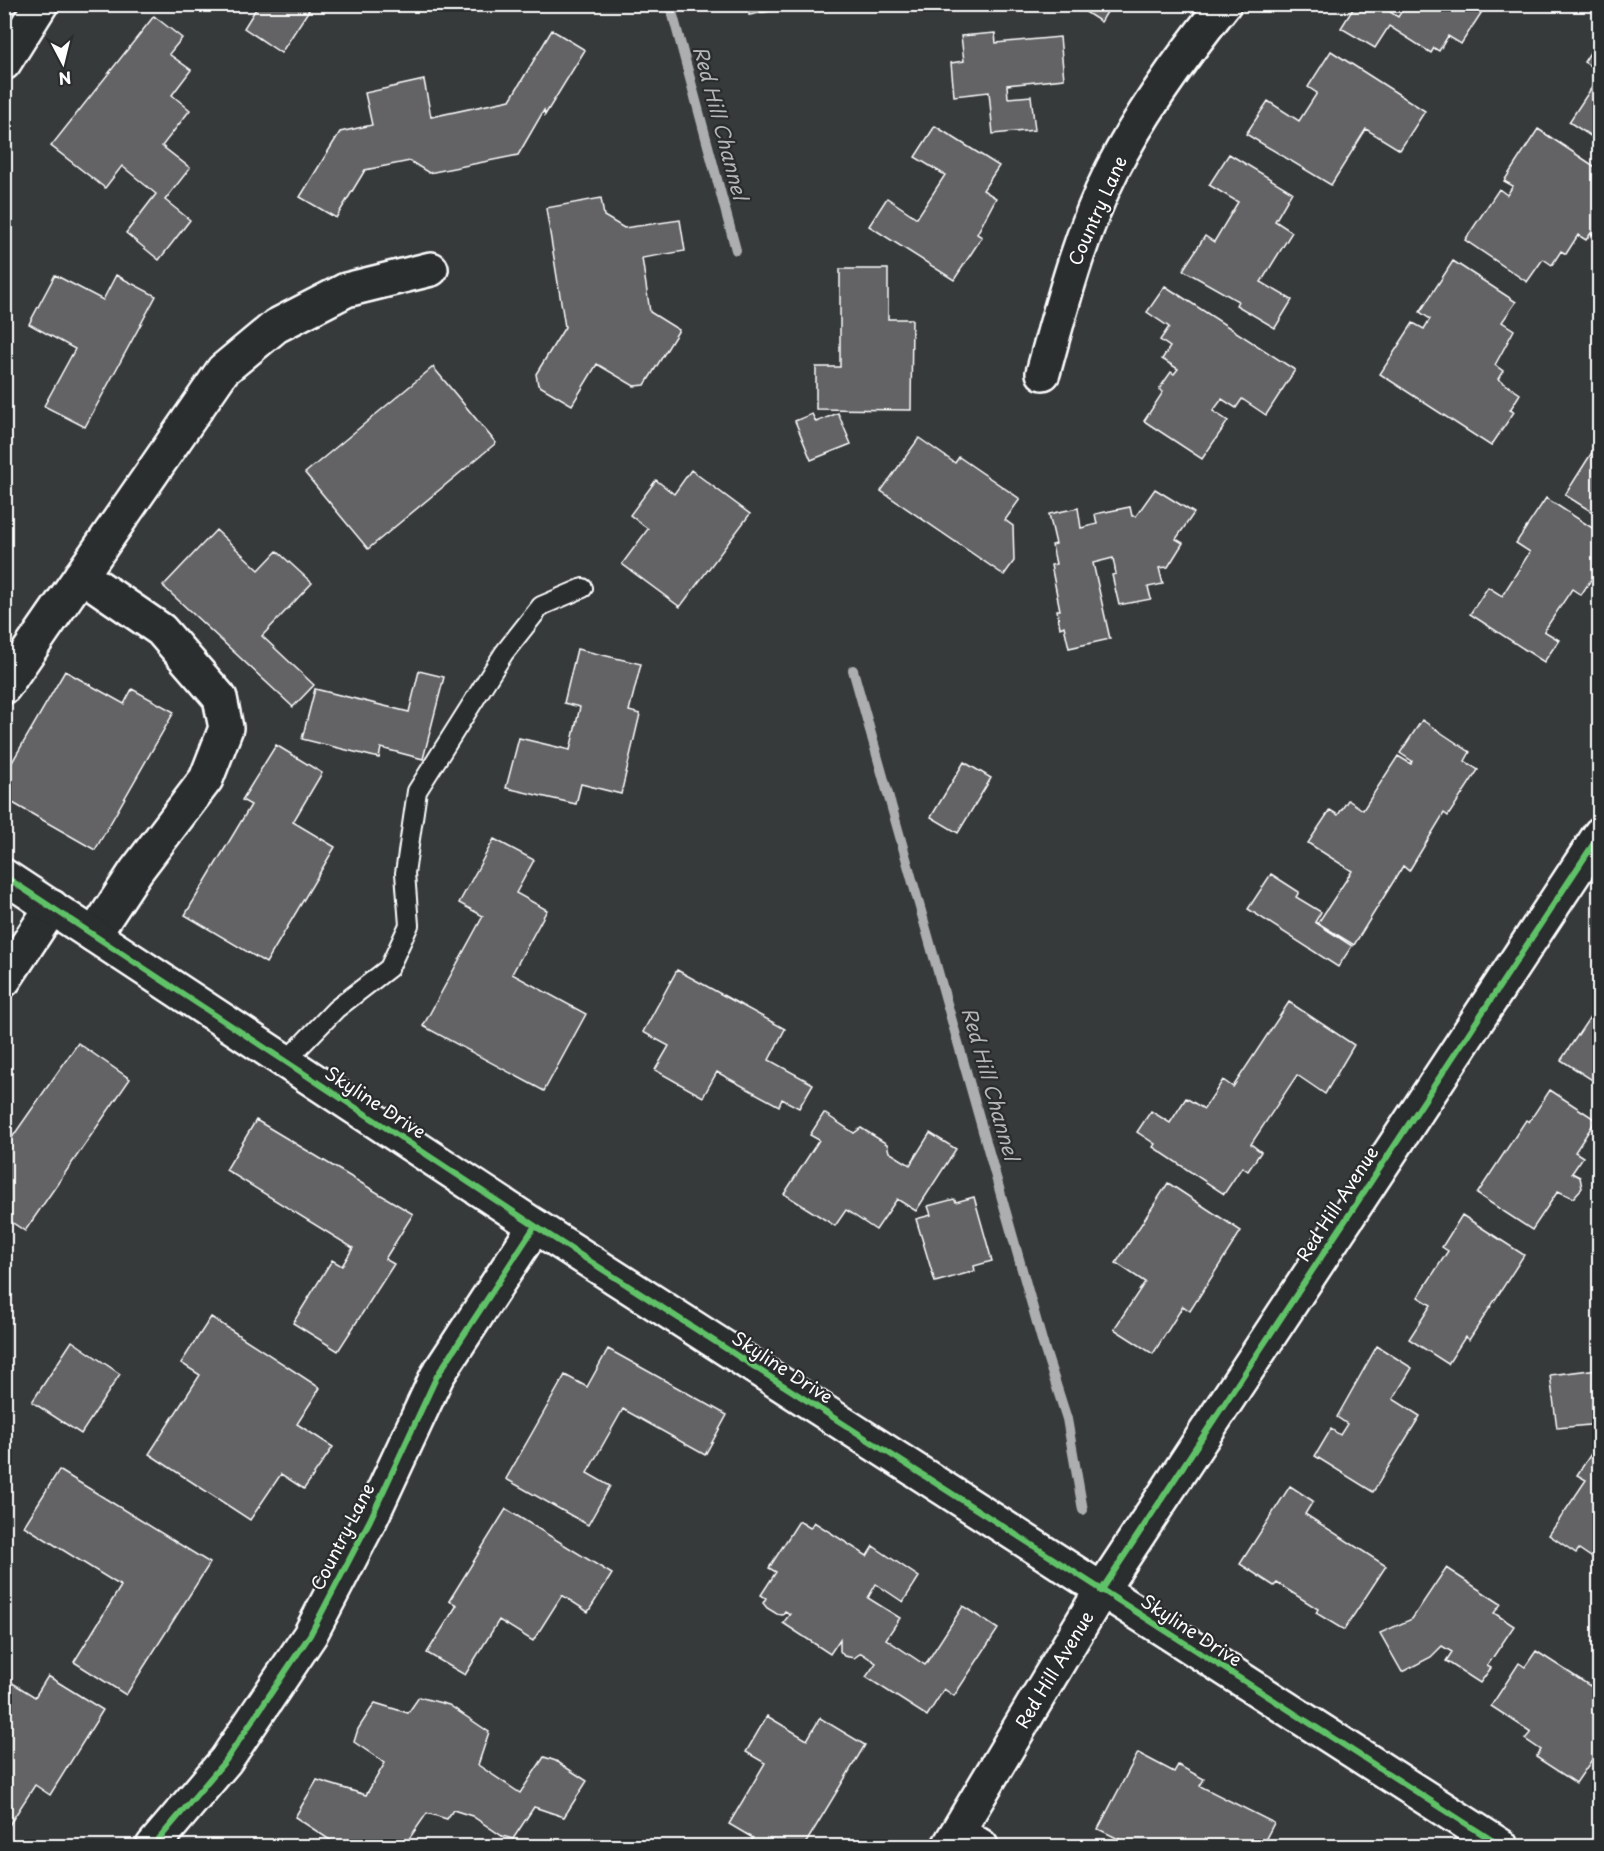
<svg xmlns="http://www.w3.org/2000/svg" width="1604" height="1851" viewBox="0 0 1604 1851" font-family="'Playpen Sans',sans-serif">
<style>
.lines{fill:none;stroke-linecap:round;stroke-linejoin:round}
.stream{stroke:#adaeaf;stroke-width:10}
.building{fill:#636465;stroke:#fff;stroke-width:1.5}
.lane-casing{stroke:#fff;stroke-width:22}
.street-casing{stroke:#fff;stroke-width:38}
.secondary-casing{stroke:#fff;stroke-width:38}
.lane{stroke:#2a2d2e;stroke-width:18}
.street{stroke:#2a2d2e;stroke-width:33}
.secondary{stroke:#2a2d2e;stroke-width:33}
.cycleway-casing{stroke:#2a2d2e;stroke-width:10}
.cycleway{stroke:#61c268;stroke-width:6}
.labels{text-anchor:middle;stroke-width:4.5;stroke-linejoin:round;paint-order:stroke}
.street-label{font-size:18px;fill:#fff;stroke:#2a2d2e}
.water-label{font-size:20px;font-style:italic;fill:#b4b5b5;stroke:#2a2d2e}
</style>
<rect width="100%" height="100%" fill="#373a3b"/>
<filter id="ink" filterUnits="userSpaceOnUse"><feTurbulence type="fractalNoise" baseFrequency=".0167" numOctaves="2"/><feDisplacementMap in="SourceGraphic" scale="12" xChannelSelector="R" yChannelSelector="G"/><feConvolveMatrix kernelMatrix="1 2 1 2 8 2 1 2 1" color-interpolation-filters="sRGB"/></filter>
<g filter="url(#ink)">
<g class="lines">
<path class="stream" d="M670,4l66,246
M853,670l190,674 24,75 16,91"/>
</g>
<path class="building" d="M259,4h48l4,3 -30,46 -37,-25z
M715,4h32l-31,6z
M748,4h59l-58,11z
M1073,4h39l-11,18z
M1356,4h22l20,13 8,-13h81l-26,40 -13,-8 -9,15 -5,-3 -3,5 -42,-27 -14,22 -34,-20z
M154,16l28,22 -13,16 22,16 -19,25 18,15 -28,36 28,22 -25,32 25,20 -31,40 -33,-27 30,-39 -34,-28 -17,22 -54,-42z
M552,30l33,20 -40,65 -1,-5 -26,45 -89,18 -19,-12 -45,9 -29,48 -36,-21 40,-65 32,-7 -7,-32 59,-13 7,37 79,-17z
M995,33l1,10 64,-6 4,42 -57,6 1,13 23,-2 4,34 -42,4 -4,-42 -35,4 -3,-33 13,-2 -3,-25z
M1600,37v35l-16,-10z
M1331,51l94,60 -25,39 -34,-21 -35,56 -85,-51 22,-33 31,20 18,-28 -9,-6z
M1600,75v67l-31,-20z
M935,126l64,40 -16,24 13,8 -19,36 5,3 -28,43 -85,-54 18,-28 30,20 28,-43 -30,-18z
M1538,129l62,41v68l-9,-5 -5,7 -8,-5 -12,19 -5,-3 -9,14 -9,-6 -16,23 -62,-42 34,-51 8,6 6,-9 -9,-5z
M1229,154l63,38 -17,29 17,11 -31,50 31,18 -17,28 -39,-23 2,-4 -55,-31 22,-34 9,6 24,-40 -29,-17z
M601,198l3,18 20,12 56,-8 5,31 -43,7 8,54 29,18 -34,55 -11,1 -37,-22 -25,41 -34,-20 -2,-11 29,-47 -19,-119z
M1453,261l63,41 -14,20 12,8 -19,35 8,6 -5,8 22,15 -10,16 4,2 -23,34 -111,-72 33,-51 11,6 6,-10 -10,-7z
M840,269h48v50h24l-1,91 -95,-1v-42h24z
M55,275l48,25 13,-25 40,21 -71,131 -41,-21 31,-57 -46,-25z
M1165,286l130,84 -29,45 -24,-16 -6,9 -14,-9 -9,12 15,10 -26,38 -58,-38 19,-29 -4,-3 12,-17 3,2 4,-5 -16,-10 8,-12 -10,-7 9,-13 -22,-15z
M433,367l63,76 -128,106 -63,-76z
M4,389h5l-5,37z
M838,413l13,31 -40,16 -16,-39 17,-7 4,8z
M919,438l36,25 4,-6 61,42 -15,21 8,6 1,35 -10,14 -123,-84z
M1596,446l4,2v69l-35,-22z
M691,470l59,44 -70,93 -58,-43 26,-35 -18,-14 26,-35 18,14z
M1155,489l39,24 -18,26 7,4 -15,24 -9,1 4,16 -15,3 3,12 -32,6 -7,-30 4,-1 -3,-16 -20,5 17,76 -41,9 -5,-22 -4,2 -3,-18h3l-9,-45 5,-1 -4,-19 4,-1 -7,-30 29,-6 3,20 16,-4 -2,-10 35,-7 2,9h4z
M1546,498l54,35v33l-19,29 -9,-6 -28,42 15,9 -15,22 -74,-48 18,-27 14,9 28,-44 -14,-9z
M216,530l43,40 18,-19 35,32 -50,53 52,49 -21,22 -130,-121z
M577,649l64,15 -12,47 11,3 -19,80 -40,-10 -5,20 -70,-16 13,-50 51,12 10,-43 -16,-4z
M65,671l59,33 8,-15 42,23 -79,138 -91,-52v-22z
M419,671l25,6 -21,82 -42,-11 -2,10 -77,-19 13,-50 94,23z
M1422,720l48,32 -5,9 13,9 -30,46 -4,-3 -35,58 -6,-5 -49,79 -36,-22 34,-52 -44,-28 22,-33 8,5 10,-15 15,10 35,-54 13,8 1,-3 -12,-8z
M276,745l46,28 -29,49 42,25 -69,116 -81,-48 66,-110 -9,-5z
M964,762l27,16 -33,55 -27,-16z
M494,839l40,21 -18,33 31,17 -35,64 74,40 -42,77 -121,-65 60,-110 -24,-13z
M1271,874l28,18 -3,5 25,15 -6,10 37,24 -14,21 -90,-58z
M677,970l108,59 -16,31 44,24 -14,24 -17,-9 -3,7 -62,-34 -14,25 -48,-27 14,-24 -26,-14z
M1289,1002l65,43 -29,49 -28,-19 -46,69 10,8 -13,19 -6,-4 -18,27 -71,-47 2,-3 -18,-12 14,-21 19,12 16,-25 18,11 19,-29 10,7z
M1600,1002v83l-39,-25z
M78,1043l52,36 -105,152 -21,-14v-68z
M1550,1090l46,30 -21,32 8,5 -11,16 8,4 2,11 -9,10 -15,-7 -26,39 -55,-36 49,-74 3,2z
M824,1113l30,20 7,-5 26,16 2,8 21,13 20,-32 26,16 -40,62 -19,-12 -21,31 -30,-20 -11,16 -51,-32 35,-54 -9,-5z
M256,1120l157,94 -28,45 9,5 -56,87 -45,-28 39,-63 10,6 11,-18 -127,-78z
M1168,1183l73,48 -51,80 -7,-5 -30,48 -39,-25 31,-47 -29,-19z
M974,1197l18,64 -18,5 1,5 -40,11 -19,-63 15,-4 -3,-9 26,-7 2,3z
M1462,1215l62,40 -55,85 -4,-3 -17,27 -39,-25 22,-34 -13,-8 30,-46 -6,-4z
M211,1317l109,71 -23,36 36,23 -29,42 -23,-15 -31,46 -101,-66 51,-79 -19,-12z
M72,1341l48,33 -39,60 -49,-32z
M1377,1346l35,22 -19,31 27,17 -47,76 -58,-36 16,-27 9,6 7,-11 -10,-7z
M608,1349l119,66 -22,40 -82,-46 -36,64 23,13 -22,39 -82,-46 59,-104 22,12z
M1600,1366v58l-43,4 -7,-53 48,-6z
M1599,1442h1v121l-21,-14 -3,4 -27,-18 37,-55 -9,-5z
M59,1470l151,93 -84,132 -52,-33 47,-76 -97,-60z
M1290,1486l23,15 -8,13 81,52 -42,64 -28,-17 2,-4 -41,-26 -3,3 -34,-22z
M506,1509l106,65 -24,38 -26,-17 -29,46 -34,-21 -34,55 -38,-22 30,-48 -8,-4z
M799,1521l11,7 4,-6 53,34 6,-10 46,31 -16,25 -27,-18 -8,14 32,20 -14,21 39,26 38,-59 35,23 -44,67 -10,-7 -17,27 -61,-39 10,-14 -15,-10 -7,5 -10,-2 -4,-5v-12l-10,15 -47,-31 7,-9 -5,-3 -3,4 -5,-1 -10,-6 -4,-5 3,-5 -5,-3 15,-23 -7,-4z
M1446,1568l55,36 -7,9 20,13 -27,40 4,2 -11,15 -34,-22 6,-9 -10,-6 -11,11 -29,15 -22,-39 32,-14z
M1536,1651l54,35 10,-15v77l-24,35 -40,-26 5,-7 -16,-11 6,-7 -40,-26 28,-43 6,4z
M48,1676l55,34 -53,85 -15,-10 -31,48v-140l7,-11 24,15z
M419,1697l30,8 40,27 -11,33 42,28 24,-36 12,4 31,20 -23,36 -30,-10 -21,32 -11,-3 -30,-20 -19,-6 -6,9 -20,-6 -23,33h-65l-44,-29 22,-37 49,15 19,-32 -31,-21 4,-13 17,-26 33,10z
M767,1716l40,24 13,-22 45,27 -61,101h-56l5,-8 -24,-14 36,-61 -19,-11z
M1138,1753l36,19 4,-7 26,14 -4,7 74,37 -12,23h-129l-35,-17z"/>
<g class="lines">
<defs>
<path id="lane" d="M285,1062l51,-53 53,-41 20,-43 -4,-52 12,-82 87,-138 37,-47 42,-18"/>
<path id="street" d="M4,63l37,-59
M1043,373c19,-69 37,-139 69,-203 30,-59 71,-115 112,-166
M81,575l80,55 59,68 6,30 -20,51 -70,92 -42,64
M4,687l219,-317 53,-44 70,-36 85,-21
M4,980l48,-73
M958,1832l23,14
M153,1846l73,-86 84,-125 60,-115 67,-144 98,-150"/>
<path id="secondary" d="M4,876l531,350 966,620
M949,1846l152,-255 499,-757"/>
</defs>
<use href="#lane" class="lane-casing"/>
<use href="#street" class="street-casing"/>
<use href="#secondary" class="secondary-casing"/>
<use href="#lane" class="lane"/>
<use href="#street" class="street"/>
<use href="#secondary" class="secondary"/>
<defs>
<path id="cycleway" d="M4,876l531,350 966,620
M1101,1591l499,-757
M153,1846l73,-86 84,-125 60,-115 67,-144 98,-150"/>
</defs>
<use href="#cycleway" class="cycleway-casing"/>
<use href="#cycleway" class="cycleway"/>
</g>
</g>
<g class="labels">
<g class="street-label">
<text transform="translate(1098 211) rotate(-66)" y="6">Country Lane</text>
<text transform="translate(375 1103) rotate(33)" y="6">Skyline Drive</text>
<text transform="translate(1338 1204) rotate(-57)" y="6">Red Hill Avenue</text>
<text transform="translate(782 1368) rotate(33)" y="6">Skyline Drive</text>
<text transform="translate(343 1537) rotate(-63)" y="6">Country Lane</text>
<text transform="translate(1191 1631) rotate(33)" y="6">Skyline Drive</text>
<text transform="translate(1055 1670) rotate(-59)" y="6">Red Hill Avenue</text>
</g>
<g class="water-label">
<text transform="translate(720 123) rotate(75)" y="7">Red Hill Channel</text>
<text transform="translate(990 1084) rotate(74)" y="7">Red Hill Channel</text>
</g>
</g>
<rect width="1604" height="1851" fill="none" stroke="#2a2d2e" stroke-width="24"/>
<rect x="12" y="12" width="1580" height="1827" fill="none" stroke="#fff" stroke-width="2" filter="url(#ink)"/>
<g transform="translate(63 63) rotate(173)" stroke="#2a2d2e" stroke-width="4.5" paint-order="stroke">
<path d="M0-4.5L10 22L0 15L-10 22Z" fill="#ffffff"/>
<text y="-9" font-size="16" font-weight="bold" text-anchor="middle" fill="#ffffff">N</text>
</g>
</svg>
